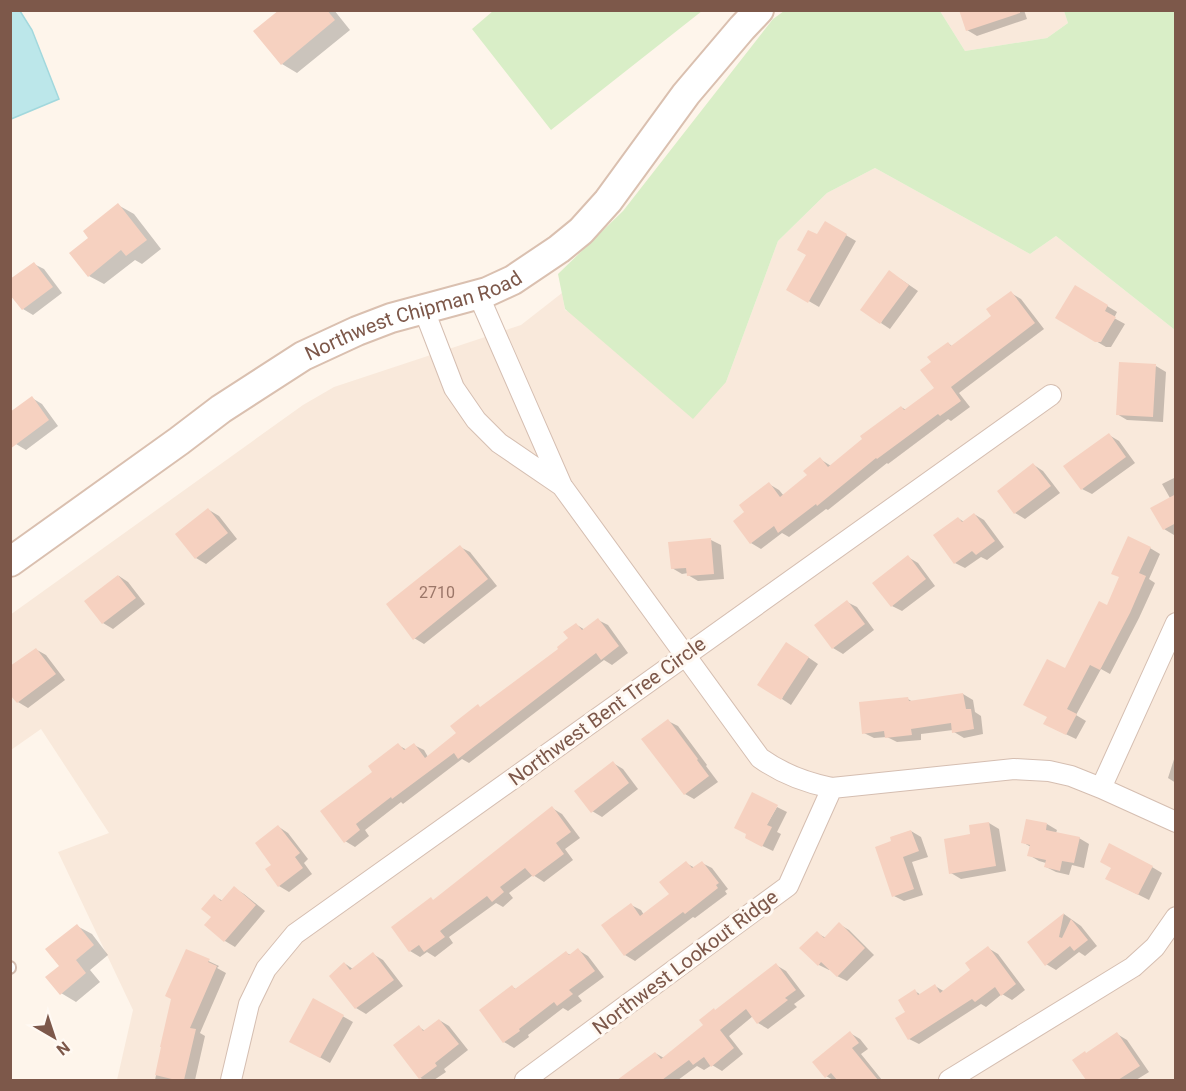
<svg xmlns="http://www.w3.org/2000/svg" width="1186" height="1091" viewBox="0 0 1186 1091" font-family="Roboto,sans-serif">
<style>
.residential{fill:#f9e9db}
.green{fill:#d9eec7}
.water{fill:#bce7ea;stroke:#a2d8dd;stroke-width:1.5}
.shadow{fill:#0003}
.building{fill:#f6d1c0}
.lines{fill:none;stroke-linecap:round;stroke-linejoin:round}
.lane-casing{stroke:#d5beb1;stroke-width:14}
.street-casing{stroke:#d5beb1;stroke-width:22}
.secondary-casing{stroke:#dac0b0;stroke-width:32}
.lane{stroke:#fff;stroke-width:10}
.street{stroke:#fff;stroke-width:20}
.secondary{stroke:#fff;stroke-width:28}
.labels{text-anchor:middle;stroke-width:6;stroke-linejoin:round;paint-order:stroke}
.number-label{font-size:16px;fill:#9b7668}
.street-label{font-size:20px;fill:#7d584a;stroke:#fff9f3}
</style>
<rect width="100%" height="100%" fill="#fef5eb"/>
<path class="residential" d="M940,11h124l4,12 -21,15 -82,13z
M875,168l155,86 26,-18 119,94v750h-1058l16,-70 -75,-158 51,-19 -68,-104 -30,21 -1,-135 293,-210 31,-18 187,-62 41,-32 3,17 161,72 52,-141 49,-48z"/>
<path class="green" d="M493,11v-1l209,1 -151,119 -79,-101z
M784,11h156l25,40 82,-13 21,-15 -4,-12h111v319l-119,-94 -26,18 -155,-86 -48,25 -49,48 -52,141 -33,37 -128,-110 -7,-35 65,-63 150,-192z"/>
<path class="water" d="M11,10l9,1 12,19 27,69 -48,20z"/>
<path class="shadow" d="M297,10h37l16,20 -53,43 -15,-9z
M960,10h64l3,9 -50,17 -10,-6z
M118,205l16,9 27,35 -19,15 -7,-4 -31,24 -15,-8 1,-37z
M825,223l31,18 -37,66 -31,-18z
M34,264l10,5 18,24 -29,22 -10,-6z
M899,278l19,13 -28,38 -9,-6z
M1076,287l41,25 -3,6 11,6 -14,23h-5l-49,-29z
M1011,293l10,6 23,30 -85,64 11,14 -19,14 -3,-2 -60,45 -1,-1 -59,47 -2,-1 -37,28 -7,-4 -21,16 -10,-6 -5,-30 23,-29 10,6 5,6 25,-21 11,-16 11,7 70,-59 5,3 30,-22 -3,-26 15,-19 5,4 41,-31z
M1156,366l10,6 -3,50 -36,-2 -10,-6z
M32,398l10,6 16,22 -32,24 -10,-6z
M1109,435l10,6 16,22 -43,31 -10,-5z
M1034,465l9,6 17,22 -35,26 -10,-6 -16,-22z
M1176,477v57l-2,1 -10,-6 6,-31 -8,-14z
M209,510l10,6 18,23 -31,25 -10,-6z
M974,514l10,6 20,27 -17,13 -6,-3 -16,11 -10,-5 3,-45 6,4z
M711,540l10,5 3,34 -26,2 -10,-6v-2l-6,1 -10,-6z
M460,547l10,5 27,34 -73,58 -10,-6z
M1150,548l10,6 -11,25 6,4 -16,35 -29,56 -9,-5 -25,46 10,6 -10,18 -21,-10 11,-59 42,-63 12,-29z
M908,557l10,6 17,23 -33,25 -10,-5z
M119,576l9,6 17,22 -32,25 -10,-6z
M847,602l10,5 17,23 -31,24 -10,-6z
M598,620l10,5 20,28 -16,12 -8,-5 -135,103 -7,-4 -59,45 -2,-2 -36,28 4,6 -14,11 -10,-6 29,-69 24,-27 9,5 7,-5 10,5 4,7 30,-23 24,-26 78,-59 10,-10 7,-14 8,5z
M796,649l22,15 -27,41 -9,-6z
M37,650l9,5 19,25 -37,28 -10,-6z
M963,694l10,6 2,12 6,4 2,18 -19,4 -10,-6 -1,-2 -32,4v6l-24,2 -10,-5 -13,1 -10,-5 44,-34 5,3z
M668,721l10,5 29,39 -1,1 12,16 -24,17 -9,-5z
M1176,753v30l-8,-5z
M613,763l10,6 15,20 -36,28 -10,-6z
M777,807l10,5 -10,20 4,2 -8,17 -17,-8z
M552,808l10,6 18,24 -15,11 8,11 -29,22 -11,-7 -24,18 4,5 -10,9 -7,-4 -47,34 4,6 -18,14 -8,-5 -7,5 -10,-6 -17,-23 41,-27z
M989,823l10,6 7,42 -45,8 -10,-6 21,-37z
M1047,824l10,6 -1,3 23,5 10,6 -5,24 -12,-3 -3,10 -13,-3 -10,-5v-4l-7,-2 -10,-6 2,-8 -9,-5z
M279,827l9,6 20,26 -4,4 8,11 -23,18 -10,-6 -6,-21z
M911,831l10,6 7,20 -16,5 11,33 -19,6 -10,-5 -1,-54z
M686,863l9,5 7,-5 10,5 16,21 -3,2 2,3 -32,24 -2,-1 -58,44 -10,-6 6,-50 10,5 3,5 27,-20z
M1152,867l10,6 -13,27 -32,-16 -4,-16z
M234,888l10,6 21,17 -30,36 -10,-6 -19,-16 7,-9 1,-20 9,5z
M1064,914l17,12 16,20 -12,10 -6,-4 -23,18 -10,-6 -17,-22z
M839,924l10,6 25,25 -27,26 -10,-5 -7,-7 -1,1 -10,-5 -2,-32 9,5z
M77,926l15,8 16,21 -18,15 10,12 -24,20 -15,-9v-26z
M988,948l10,6 27,36 -13,10 -10,-6 -16,13 -5,-3 -62,40 -10,-5 -2,-27 8,-21 6,4 14,-9 10,6 27,-21z
M578,950l10,6 16,21 -26,19 4,5 -14,10 -5,-3 -35,27 1,2 -15,11 -10,-6 -23,-31 31,-24 4,2 50,-36 5,2z
M187,951l32,15 -2,2 9,5 -26,60 5,3 -10,44h-40l18,-81z
M373,954l10,6 20,26 -37,28 -10,-6 -12,-45 9,6z
M776,965l10,6 19,25 -11,8 3,3 -29,22 -10,-6 -5,-7 -24,20 14,18 -21,17 -10,-6 -8,5 -7,-4 -19,14h-59l36,-27 9,5 41,-33 11,-14z
M314,1000l39,22 -23,41 -39,-22z
M439,1020l10,6 19,24 -24,19 2,3 -12,8h-9l-5,-2 -1,-51 6,4z
M850,1033l10,6 8,10 -7,5 21,26h-49l-7,-4z
M1117,1034l10,6 22,32 -13,8h-48l-14,-20 14,-6z"/>
<path class="building" d="M279,10h48l8,10 -54,45 -28,-34z
M959,10h61v3l-54,18z
M118,203l29,37 -21,16 -5,-6 -33,27 -19,-24 19,-15 -5,-7z
M825,221l22,13 -39,69 -22,-13 20,-35 -9,-5 11,-20 9,4z
M34,262l19,25 -31,23 -12,-15v-16z
M889,270l20,15 -29,39 -20,-14z
M1075,285l33,20 -3,6 11,6 -15,25h-6l-40,-24z
M1011,291l24,32 -84,64 10,14 -21,15 -2,-2 -61,45 -1,-1 -59,48 -1,-2 -38,29 -4,-7 -24,18 -17,-23 11,-9 -5,-7 30,-23 11,15 27,-22 -4,-4 17,-14 8,10 34,-28 -2,-3 41,-30 3,4 30,-22 -14,-18 11,-8 -4,-5 21,-15 3,4 40,-30 -5,-7z
M1119,362l37,2 -3,53 -37,-2z
M32,396l17,24 -39,29v-37z
M1109,433l17,24 -45,33 -18,-24z
M1033,463l18,23 -37,28 -17,-23z
M1176,494v29l-13,7 -13,-22z
M208,508l20,25 -33,26 -20,-25z
M974,513l21,28 -19,14 -4,-4 -18,13 -21,-29 25,-18 4,5z
M1128,536l23,11 -12,26 7,3 -16,37 -30,57 -10,-5 -23,44 10,5 -11,21 -23,-11 4,-7 -24,-12 24,-46 18,9 34,-67 8,4 12,-28 -8,-3z
M711,538l3,36 -27,2 -1,-8 -15,1 -3,-27z
M460,545l28,34 -75,61 -27,-36z
M908,555l18,24 -35,28 -19,-24z
M118,575l18,23 -34,26 -18,-23z
M847,600l18,24 -33,25 -18,-24z
M598,618l21,28 -18,14 -5,-7 -138,106 -4,-6 -62,46 -1,-2 -35,27 4,6 -16,13 -24,-32 52,-39 -4,-6 30,-23 6,7 10,-7 11,15 31,-25 -6,-7 28,-22 2,3 78,-58 -1,-2 11,-9 -5,-6 13,-9 6,7z
M786,642l23,15 -28,43 -24,-15z
M36,648l20,26 -39,29 -7,-8v-29z
M963,693l3,16h5l3,20 -22,4 -1,-10 -40,6 1,6 -27,3 -1,-7 -22,3 -3,-32 49,-5 1,4z
M668,719l30,40 -1,1 12,16 -25,19 -43,-56z
M613,761l16,22 -38,30 -17,-22z
M752,792l26,13 -11,20 5,2 -10,20 -17,-9 1,-4 -12,-6z
M552,806l19,26 -15,11 8,11 -31,23 -8,-9 -25,19 4,5 -12,10 -5,-6 -47,35 5,6 -21,15 -5,-7 -10,7 -18,-25 40,-30 2,3z
M1026,819l21,4 -1,7 34,7 -6,26 -12,-2 -2,10 -16,-4 2,-7 -19,-4 3,-11 -9,-2z
M989,822l7,44 -47,8 -5,-35 26,-5 -1,-9z
M278,825l22,28 -5,4 8,11 -25,19 -13,-18 6,-4 -16,-22z
M911,830l8,21 -16,6 11,32 -22,8 -17,-50 16,-6 -1,-4z
M1109,843l44,23 -15,29 -33,-16 6,-11 -11,-6z
M686,861l6,7 10,-7 17,22 -3,2 2,3 -33,26 -2,-2 -59,44 -23,-31 30,-22 9,13 29,-22 -10,-12z
M234,886l22,19 -32,37 -20,-17 7,-8 -10,-8 13,-15 7,7z
M1064,913l-5,24 3,1 9,-19 17,21 -14,11 -4,-5 -25,20 -18,-24z
M839,922l26,26 -28,29 -16,-15 -3,4 -19,-18 18,-17 7,7z
M77,924l17,21 -18,15 10,13 -26,22 -15,-18 14,-11 -14,-17z
M988,946l28,38 -15,12 -6,-9 -20,15 -3,-3 -64,41 -13,-22 10,-6 -7,-12 17,-11 3,6 17,-11 5,9 30,-23 -5,-7z
M578,948l17,23 -26,19 4,4 -16,12 -3,-4 -35,27 1,2 -17,12 -24,-33 33,-25 3,4 51,-38 3,4z
M186,949l24,10 -2,3 9,4 -27,62 6,1 -12,51h-8l-21,-5 6,-28h-1l11,-48 -6,-3z
M373,952l21,28 -39,29 -26,-33 15,-14 6,8z
M776,963l20,27 -11,8 3,2 -31,24 -11,-15 -26,21 14,18 -23,19 -7,-10 -11,8 -4,-5 -27,20h-45l38,-28 6,7 42,-34 -4,-5 15,-12 1,2z
M313,998l31,17 -24,43 -31,-16z
M439,1019l20,25 -24,19 2,3 -18,13 -26,-34 26,-20 4,6z
M850,1031l9,12 -7,5 26,32h-41l-6,-7 -6,5 -13,-16z
M1117,1032l23,34 -22,14h-32l-14,-20 13,-9 1,2z"/>
<g class="lines">
<defs>
<path id="lane" d="M10,967v1"/>
<path id="street" d="M478,294l84,192 198,272c21,15 47,25 72,30l182,-19 35,2 22,5 30,12 75,34
M424,310l30,78 22,32 23,23 63,43
M1101,788l75,-165
M231,1080l18,-76 17,-35 29,-35 756,-539
M525,1080l263,-194 44,-98
M949,1080l184,-113 22,-20 21,-30"/>
<g id="secondary">
<path id="s1" d="M10,562l169,-121 42,-32 82,-53 54,-25 34,-13 96,-26 26,-12 46,-31 22,-18 27,-30 78,-107 56,-66 17,-18"/>
</g>
</defs>
<use href="#lane" class="lane-casing"/>
<use href="#street" class="street-casing"/>
<use href="#secondary" class="secondary-casing"/>
<use href="#lane" class="lane"/>
<use href="#street" class="street"/>
<use href="#secondary" class="secondary"/>
</g>
<g class="labels">
<g class="number-label">
<text x="437" y="598">2710</text>
</g>
<g class="street-label">
<text dy="7" stroke="none"><textPath href="#s1" startOffset="476">Northwest Chipman Road</textPath></text>
<text transform="translate(607 711) rotate(-36)" y="7">Northwest Bent Tree Circle</text>
<text transform="translate(685 962) rotate(-37)" y="7">Northwest Lookout Ridge</text>
</g>
</g>
<rect width="1186" height="1091" fill="none" stroke="#7d584a" stroke-width="24"/>
<g transform="translate(54 1037) rotate(141)" stroke="#fff9f3" stroke-width="4.5" paint-order="stroke">
<path d="M0-4.5L10 22L0 15L-10 22Z" fill="#7d584a"/>
<text y="-9" font-size="16" font-weight="bold" text-anchor="middle" fill="#7d584a">N</text>
</g>
</svg>
